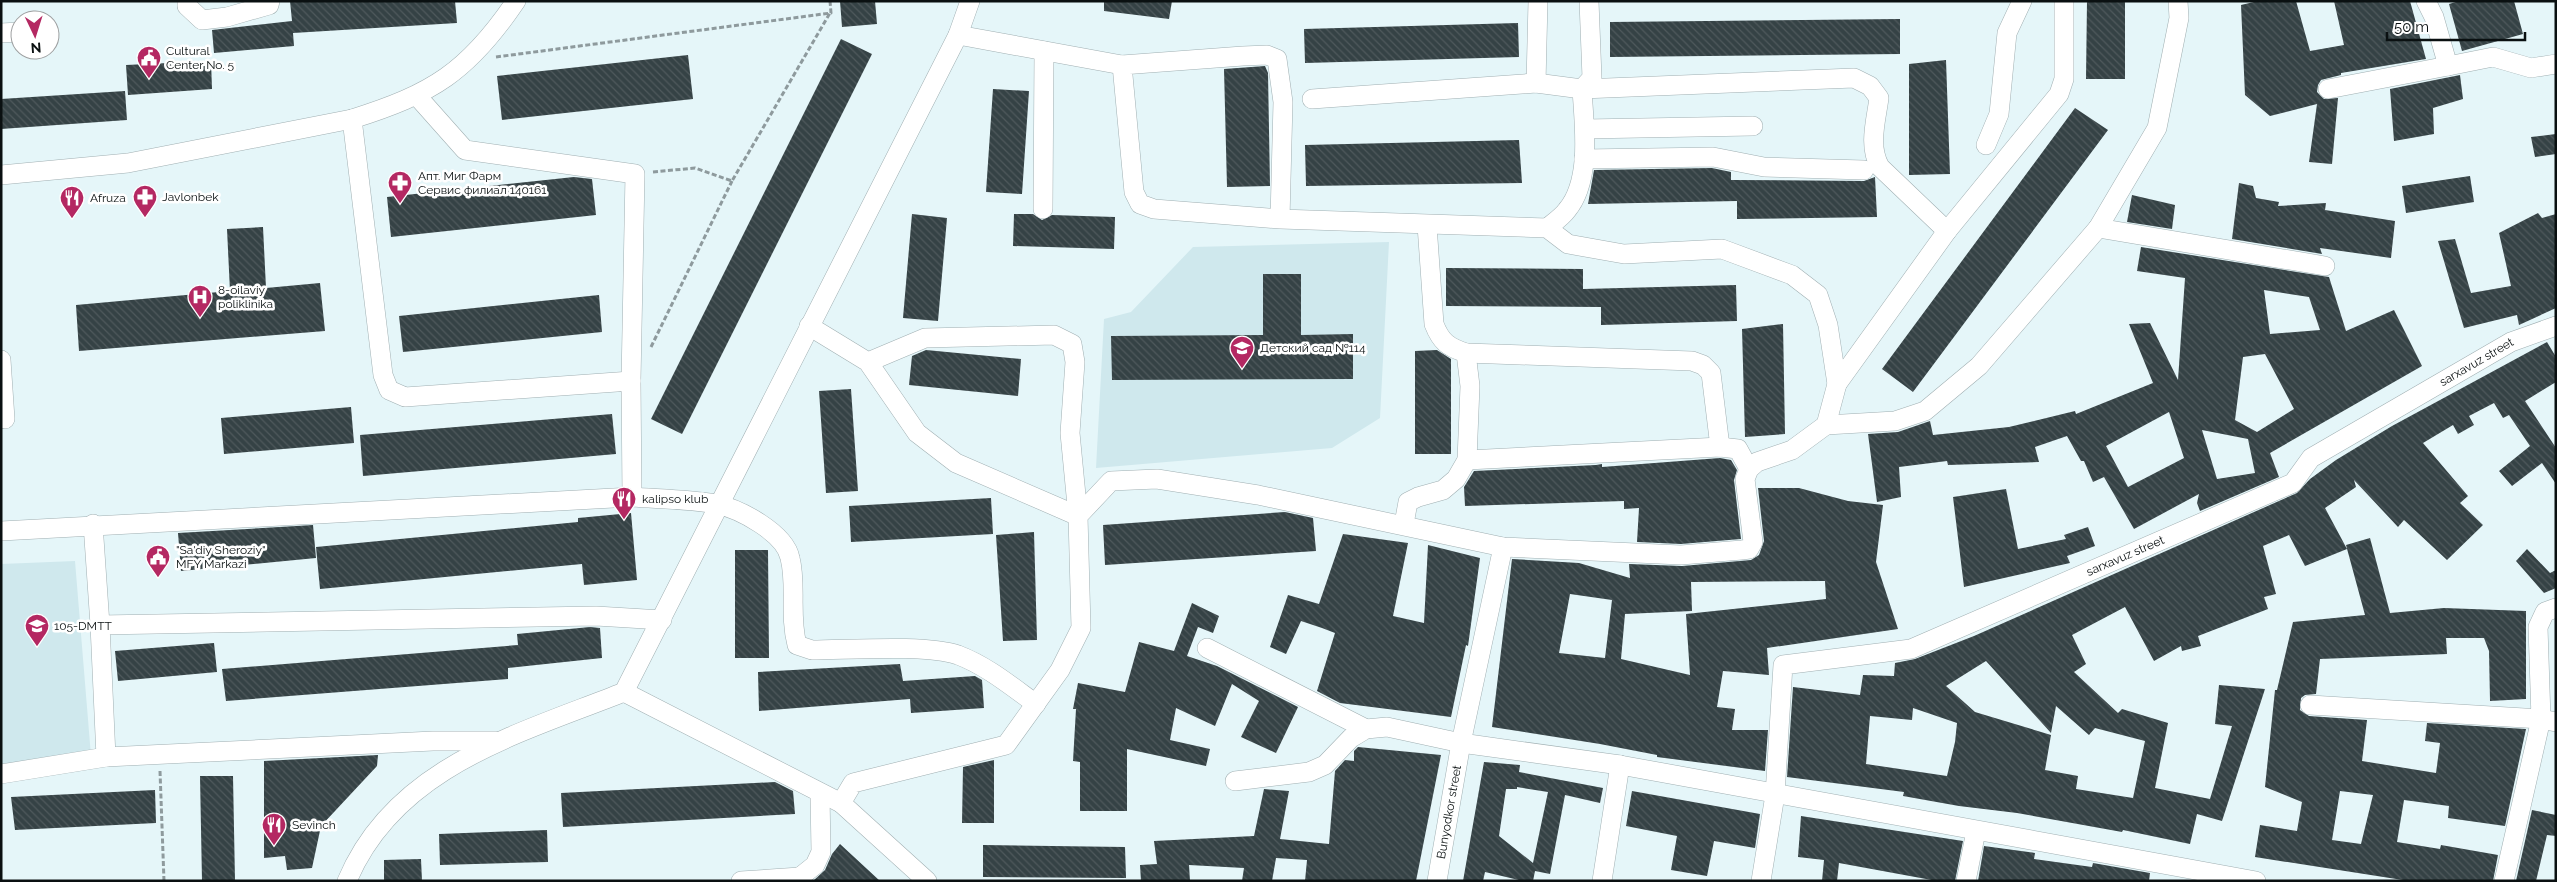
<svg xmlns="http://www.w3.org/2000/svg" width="2557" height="882" viewBox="0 0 2557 882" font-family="Raleway,sans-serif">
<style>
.built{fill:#cfe8ed}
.building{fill:url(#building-back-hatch);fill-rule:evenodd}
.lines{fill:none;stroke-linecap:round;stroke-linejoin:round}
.minor-casing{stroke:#a0afb2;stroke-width:20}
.path{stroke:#8e9a9d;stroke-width:3;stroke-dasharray:5 2.5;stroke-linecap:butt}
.minor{stroke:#fff;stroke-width:19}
.labels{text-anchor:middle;stroke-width:5;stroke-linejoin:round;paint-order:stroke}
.poi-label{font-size:12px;fill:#0a1011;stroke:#fff;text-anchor:start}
.street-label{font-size:12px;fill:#0a1011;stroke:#fff}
</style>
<defs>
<pattern id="building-back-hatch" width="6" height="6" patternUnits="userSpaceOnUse" patternTransform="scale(1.25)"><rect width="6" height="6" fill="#354245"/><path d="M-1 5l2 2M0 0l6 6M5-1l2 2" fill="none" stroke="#4f595c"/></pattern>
</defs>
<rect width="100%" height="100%" fill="#e5f6f9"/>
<path class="built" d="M1389,242l-9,176 -48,30 -236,20 8,-149 27,-7 62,-65z
M75,561l16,195 -90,8v-200z"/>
<path class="building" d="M290,1h165l2,22 -164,10 1,13 -80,7 -2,-23 80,-9z
M840,1h35l2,23 -35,3z
M1104,1h68l-3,18 -65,-8z
M2087,1h38v78h-39z
M2258,1h38l14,50 34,-6 -10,-44h76l16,58 -85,14v2l-20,5 -3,5 -1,7 7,7 14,-1 -6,66 -23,-2 8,-58 -47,12 -25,-21 -4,-90z
M2459,1h55l9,33 -61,17 -13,-47z
M1900,19v35l-290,3v-35z
M1518,23l1,34 -214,6 -1,-34z
M841,39l31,15 -190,380 -31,-15z
M688,55l5,44 -191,21 -5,-44z
M1946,60l4,114 -41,1v-111z
M211,61l1,28 -84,6 -2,-30z
M1265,66l3,7 2,113 -43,1 -3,-118z
M2460,75l3,24 -30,9 1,26 -40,7 -4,-52z
M993,89l36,2 -7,103 -36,-2z
M125,91l2,29 -126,9v-30z
M2075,108l33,22 -195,262 -31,-23z
M2556,134v20l-21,3 -4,-20z
M1519,140l3,43 -216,3 -1,-41z
M1712,168l19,4v8l133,1 11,-4 2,40 -140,2v-18l-149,3 6,-34z
M2470,176l4,26 -68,11 -4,-27z
M574,177l18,2 4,36 -205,22 -4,-40z
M2239,183l14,3 3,12 23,4 -1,4 48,-3 -1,7 70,11 -4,37 -71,-10 2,6 -90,-15z
M2132,195l43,10 -3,24 -45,-7z
M2538,213l4,5 14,-4v94l-37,17 -2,-10 -53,13 -26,-87 17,-2 16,54 40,-7 -12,-53z
M912,214l35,4 -9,103 -35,-3z
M1014,214h19l9,6 10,-5 63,2 -1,32 -101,-3z
M263,227l3,61 54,-5 5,48 -246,20 -3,-46 154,-14 -3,-62z
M2141,247l188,30 17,54 48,-21 28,56 -152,87 9,24 -79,34 -3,-8 2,-9 -65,35 -30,-52 -11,5 -9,-21h-3l-14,-25 -32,11 4,15 -91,3 -1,-4 -48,6 2,30 -24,5 -9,-68 30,-2 32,-11 3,14 76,-8 66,-16 1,3 77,-31 -24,-59 21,-1 28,57 7,-102 -48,-7zM2264,290l45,7 11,33 -50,4zM2265,354l29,55 -37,23 -22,-12 8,-63zM2169,412l15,46 -56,29 -22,-41zM2202,430l46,9 7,34 -38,6z
M1446,268l137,1v20l153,-4 1,36 -136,4v-18l-155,-1z
M1263,274h38v61l52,-1v45l-241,1 -1,-44 152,-1z
M599,295l3,37 -199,20 -4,-36z
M1783,324l2,110 -40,3 -3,-108z
M2547,342l9,15v25l-31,19 31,47v36l-14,-21 -30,23 -13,-15 31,-25 -21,-31 -6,3 -9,-15 -25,13 5,9 -16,9 -5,-9 -30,18 45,53 -8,7 23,22 -36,35 -43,-40 -6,7 -44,-47 2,7 -31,21 22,41 -42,17 -16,-31 -26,11 13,48 -12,3 4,12 -70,27 3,10 -19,5 -1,-5 -27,15 -29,-54 -53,28 14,29 -12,8 44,41 4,-4 46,14 -13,65 55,11 22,-73 -17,-2 4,-39 46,4 -43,132 -25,-7 -7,30 -67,-14 -1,2 -105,-19 -58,-7 -56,-10 1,-4 -117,-15 6,-90 67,8 3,-20 31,1 1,-13 20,-4 59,-23 323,-143 13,-14 26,-19 56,-34zM1986,661l65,72 5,-27 33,29 6,-7 50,13 -12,57 -57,-9 2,-13 -33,-6 6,-35 -76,-23 -29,-26zM1913,708l44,15 -2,19 -8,34 -81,-12 4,-48 42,4z
M926,350l95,9 -3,37 -109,-11 3,-29z
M1437,350l14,9v95h-36v-103z
M851,389l7,102 -32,2 -7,-102z
M351,407l3,36 -130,11 -3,-36z
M612,414l4,40 -253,22 -3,-41z
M1720,458l11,2 6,10 -3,10 7,59 -60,5 -44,-2 2,-34 -15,1v-8l-159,5 -1,-19 10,-16 122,-6 6,-1v3z
M1758,488h41l49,13 35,4 -7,57 22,67 -131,19 2,27 -46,-4 -6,36 18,2 -3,21h36l-3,41 -108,-14v-2l-57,-11 -108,-17 20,-168 67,4 51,15 -1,-14 53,2 69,-6 8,-5 5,-14zM1825,581l1,18 -140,15 4,61 -69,-16 4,-45 67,-3 -1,-29zM1570,594l42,6 -7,58 -46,-5z
M2006,489l12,60 48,-10 -2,-4 24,-8 7,19 -28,10 3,7 -106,24 -11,-90z
M991,498l2,36 -142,8 -2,-36z
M1285,512l28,6 3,33 -211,14 -2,-40z
M631,513l6,67 -53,5 -2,-21 -262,25 -4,-42 262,-25v-4z
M313,525l3,33 -135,13 -3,-38z
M1034,532l3,108 -34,1 -7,-106z
M1343,534l65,9 -15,73 31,7 4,-78 52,13 -12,88 -2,-1 -15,72 -111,-14 -23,-12 18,-58 -13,-5 -21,-7 -15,33 -16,-7 18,-52 31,9z
M2370,538l20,75 54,-5 82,3v88l-36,2 -1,-50 -5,-13h-38l1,16 -127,5 -4,35 -11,1 -4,3 -1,12 9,6 58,4 -5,41 74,12 4,-30 -15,-2 2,-18 99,6 -21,97 -57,-8 1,-12 -45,-6 -7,42 43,7 1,-4 57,10 -5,26h-84l-154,-24 5,-32 37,6 5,-29 -37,-15 10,-97h2l16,-68 72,-7 -19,-70zM2340,791l33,4 -12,49 -29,-4z
M2527,549l23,24 6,-3v18l-12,5 -28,-32z
M735,550h33l1,108h-34z
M1192,603l27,13 -6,17 -15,-6 -11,29 30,10 81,41 -22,46 -35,-16 18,-36 -27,-17 -17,42 -39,-18 -6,32 40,9 -4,17 -79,-17v62h-47v-49l-7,-1 3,-52h-3l5,-26 47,9 14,-50 35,9z
M590,627l10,1 2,30 -94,10v11l-282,22 -4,-32 296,-24 -1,-11z
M214,643l3,29 -99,9 -3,-30z
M900,664l3,17 72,-5 7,4 2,28 -73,5 -1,-14 -151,12 -1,-39z
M1358,747l83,8 -25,126h-111l2,-21 -31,-2 -4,23h-30l2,-13 -55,-3 1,16h-49l-1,-16 17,-1 -3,-23 100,-5 10,-47 25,2 -9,48 49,5 6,-73 10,-11 9,1v-10z
M378,755l-1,11 -56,60 -9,42 -25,2 -2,-14 -21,2v-97z
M994,760v63h-32l1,-56z
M1484,762l36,3 -1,7 84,16 -3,15 -35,-8 -15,79 -15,-3 -2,10h-10l-38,-9 -2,9h-20zM1517,787l31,5 -15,71 -34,-27 7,-47h11z
M200,776h33l2,105h-33z
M775,782l18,9 2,23 -232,13 -2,-34z
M155,790l1,33 -141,7 -4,-33z
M1632,791l128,23 -5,34 -41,-7 -7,35 -36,-6 6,-34 -51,-10z
M2532,810l24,5v21l-9,-1 -11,46h-20z
M1801,816l162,25 -8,40h-18l-98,-18 -2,18h-15l2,-21 -26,-3z
M547,830l1,32 -108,3 -1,-31z
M840,844l40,37h-67l12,-11 7,-16z
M983,845l142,2 1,31 -143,-1z
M1984,846l51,7 -1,6 58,8 1,-4 57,10 -1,8h-171z
M421,859l1,22h-38v-21z"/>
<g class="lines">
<defs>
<g id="minor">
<path d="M187,1v5l15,14 25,-3 42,-12 1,-4"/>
<path d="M1,33l19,-1"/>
<path d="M958,35l164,30"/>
<path d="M2448,66l45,-9 38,11 25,-4"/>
<path d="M1536,83l2,-82"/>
<path d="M2328,89l120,-23 -14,-49 -8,-16"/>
<path d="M417,96l48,54 170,24 -4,207"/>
<path d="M1312,99l224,-16 46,6 272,-11 16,8 9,12c-3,23 -11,48 1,69l67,64"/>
<path d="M352,119l31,256 6,15 16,7 226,-16 1,116"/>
<path d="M1585,129l168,-3"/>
<path d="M1986,145l13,-31 8,-81 15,-32"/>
<path d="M1584,159l129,-2 51,10 100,3"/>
<path d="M1,175l127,-12 224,-44c80,-25 116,-47 164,-118"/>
<path d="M1043,209l1,-158"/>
<path d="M1280,219l3,-117 -6,-43 -10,-4 -24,1 -121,9 12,127 6,12 14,5 126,10 267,9 21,16 56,10 98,-5 70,26 26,20 10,30 9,59 110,-153 112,-137 5,-15v-78"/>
<path d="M1547,228c6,-5 15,-11 20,-18 25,-30 17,-85 15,-121l10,-11 -3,-77"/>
<path d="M2098,228l227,38"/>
<path d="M809,326l59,36 49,71 39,30 122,53 -8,-83 5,-71 -3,-18 -18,-9 -129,3 -57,24"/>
<path d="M1466,353l226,8 11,4 8,8 9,74"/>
<path d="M1,360l4,59"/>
<path d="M1826,425l69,-4 30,-10 54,-45 119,-138 59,-100 22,-110 -1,-17"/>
<path d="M1467,460l253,-13 18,2 11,20"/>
<path d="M93,524l7,101 6,132"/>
<path d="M1404,524l4,-22 10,-5 25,-7 13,-11 11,-19 3,-74 -4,-33c-18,-6 -25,-11 -32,-29l-7,-99"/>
<path d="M1,531l631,-34c28,2 57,2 84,7 24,5 69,29 74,54 7,27 -1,56 7,87l15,5c36,0 114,-6 146,5 29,11 53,31 78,49"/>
<path d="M100,625l496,-9 66,4"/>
<path d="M1207,648l159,81"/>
<path d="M624,692l217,111 86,78"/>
<path d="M2310,705l231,14 -3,-92 7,-15 11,-4"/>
<path d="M1,774l105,-17 327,-16h63"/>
<path d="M1235,781l74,-9 16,-7 26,-27 15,-9 21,-2 74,16 159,22 636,116"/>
<path d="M841,803l12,-20 153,-38 54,-75 21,-42 -3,-112 33,-35 46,-2 101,16 245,52 178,8 61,-5 7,-1 4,-7 -8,-63 4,-10 8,-7 35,-12 34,-25 11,-41"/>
<path d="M347,881c48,-115 172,-147 277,-189l334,-657 12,-34"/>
<path d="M741,881l59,-4"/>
<path d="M799,881l1,-4 15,-12 6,-13 -1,-58"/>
<path id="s1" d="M1437,881l24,-138 42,-196"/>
<path d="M1602,881l18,-116"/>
<path id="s2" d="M1761,881l14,-86 8,-130 128,-16 382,-166 18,-25 200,-116 45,-16"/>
<path d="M1966,881l10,-50"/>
<path d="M2504,881l37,-162 15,3"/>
</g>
</defs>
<use href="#minor" class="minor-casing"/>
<path class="path" d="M496,57l335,-44 -1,-12
M653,172l42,-4 37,13 98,-168
M651,347l81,-166
M160,771l4,110"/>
<use href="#minor" class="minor"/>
</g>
<defs>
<symbol id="civic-pin" viewBox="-11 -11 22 30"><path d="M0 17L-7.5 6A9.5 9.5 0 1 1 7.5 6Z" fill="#b42862" stroke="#fff"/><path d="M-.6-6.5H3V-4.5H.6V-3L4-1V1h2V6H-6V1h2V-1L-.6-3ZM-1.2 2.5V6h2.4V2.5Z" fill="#fff"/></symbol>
<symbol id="pharmacy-pin" viewBox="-11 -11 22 30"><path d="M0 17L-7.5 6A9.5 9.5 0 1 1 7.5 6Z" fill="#b42862" stroke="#fff"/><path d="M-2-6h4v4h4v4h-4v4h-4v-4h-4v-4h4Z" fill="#fff"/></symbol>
<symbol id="restaurant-pin" viewBox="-11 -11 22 30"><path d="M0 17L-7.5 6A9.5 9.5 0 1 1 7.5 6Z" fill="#b42862" stroke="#fff"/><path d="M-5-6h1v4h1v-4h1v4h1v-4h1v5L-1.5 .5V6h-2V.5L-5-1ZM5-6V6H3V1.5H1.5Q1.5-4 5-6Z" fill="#fff"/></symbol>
<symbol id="hospital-pin" viewBox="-11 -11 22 30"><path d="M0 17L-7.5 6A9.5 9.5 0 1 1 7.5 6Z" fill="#b42862" stroke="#fff"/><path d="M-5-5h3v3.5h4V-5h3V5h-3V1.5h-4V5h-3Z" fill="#fff"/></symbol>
<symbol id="school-pin" viewBox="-11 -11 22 30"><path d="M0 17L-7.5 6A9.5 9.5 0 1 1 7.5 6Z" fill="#b42862" stroke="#fff"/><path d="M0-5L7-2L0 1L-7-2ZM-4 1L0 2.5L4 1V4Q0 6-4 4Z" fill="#fff"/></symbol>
</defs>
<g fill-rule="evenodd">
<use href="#civic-pin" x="135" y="44" width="28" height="38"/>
<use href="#pharmacy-pin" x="386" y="169" width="28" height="38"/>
<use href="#pharmacy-pin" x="131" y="183" width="28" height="38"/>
<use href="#restaurant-pin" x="58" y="184" width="28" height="38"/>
<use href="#hospital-pin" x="186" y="283" width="28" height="38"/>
<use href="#school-pin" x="1228" y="334" width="28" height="38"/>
<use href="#restaurant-pin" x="610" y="485" width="28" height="38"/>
<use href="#civic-pin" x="144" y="543" width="28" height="38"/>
<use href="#school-pin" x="23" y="612" width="28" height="38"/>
<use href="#restaurant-pin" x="260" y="811" width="28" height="38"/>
</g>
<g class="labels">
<g class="poi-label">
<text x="166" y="55">Cultural<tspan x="166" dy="14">Center No. 5</tspan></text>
<text x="418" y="180">Апт. Миг Фарм<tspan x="418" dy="14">Сервис филиал 140161</tspan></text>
<text x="162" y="201">Javlonbek</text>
<text x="90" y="202">Afruza</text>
<text x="218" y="294">8-oilaviy<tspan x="218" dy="14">poliklinika</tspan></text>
<text x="1260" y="352">Детский сад №114</text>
<text x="642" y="503">kalipso klub</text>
<text x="176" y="554">"Sa'diy Sheroziy"<tspan x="176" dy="14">MFY Markazi</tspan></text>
<text x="54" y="630">105-DMTT</text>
<text x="292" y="829">Sevinch</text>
</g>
<g class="street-label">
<text dy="4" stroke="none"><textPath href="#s2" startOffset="985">sarxavuz street</textPath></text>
<text dy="4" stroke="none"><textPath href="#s2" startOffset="580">sarxavuz street</textPath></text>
<text dy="4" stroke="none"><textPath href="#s1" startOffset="70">Bunyodkor street</textPath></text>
</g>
</g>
<rect width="2557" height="882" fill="none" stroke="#0a1011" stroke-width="5"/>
<g transform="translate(35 35) rotate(176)"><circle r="24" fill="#ffffff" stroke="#9d9fa0"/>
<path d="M0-4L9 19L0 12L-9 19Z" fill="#b42862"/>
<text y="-8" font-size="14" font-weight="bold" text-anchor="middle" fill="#0a1011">N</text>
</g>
<path d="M2387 32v8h138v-8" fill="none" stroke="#0a1011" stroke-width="2.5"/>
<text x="2394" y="32" font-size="15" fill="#0a1011" stroke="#ffffff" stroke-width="4" paint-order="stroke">50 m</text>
</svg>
